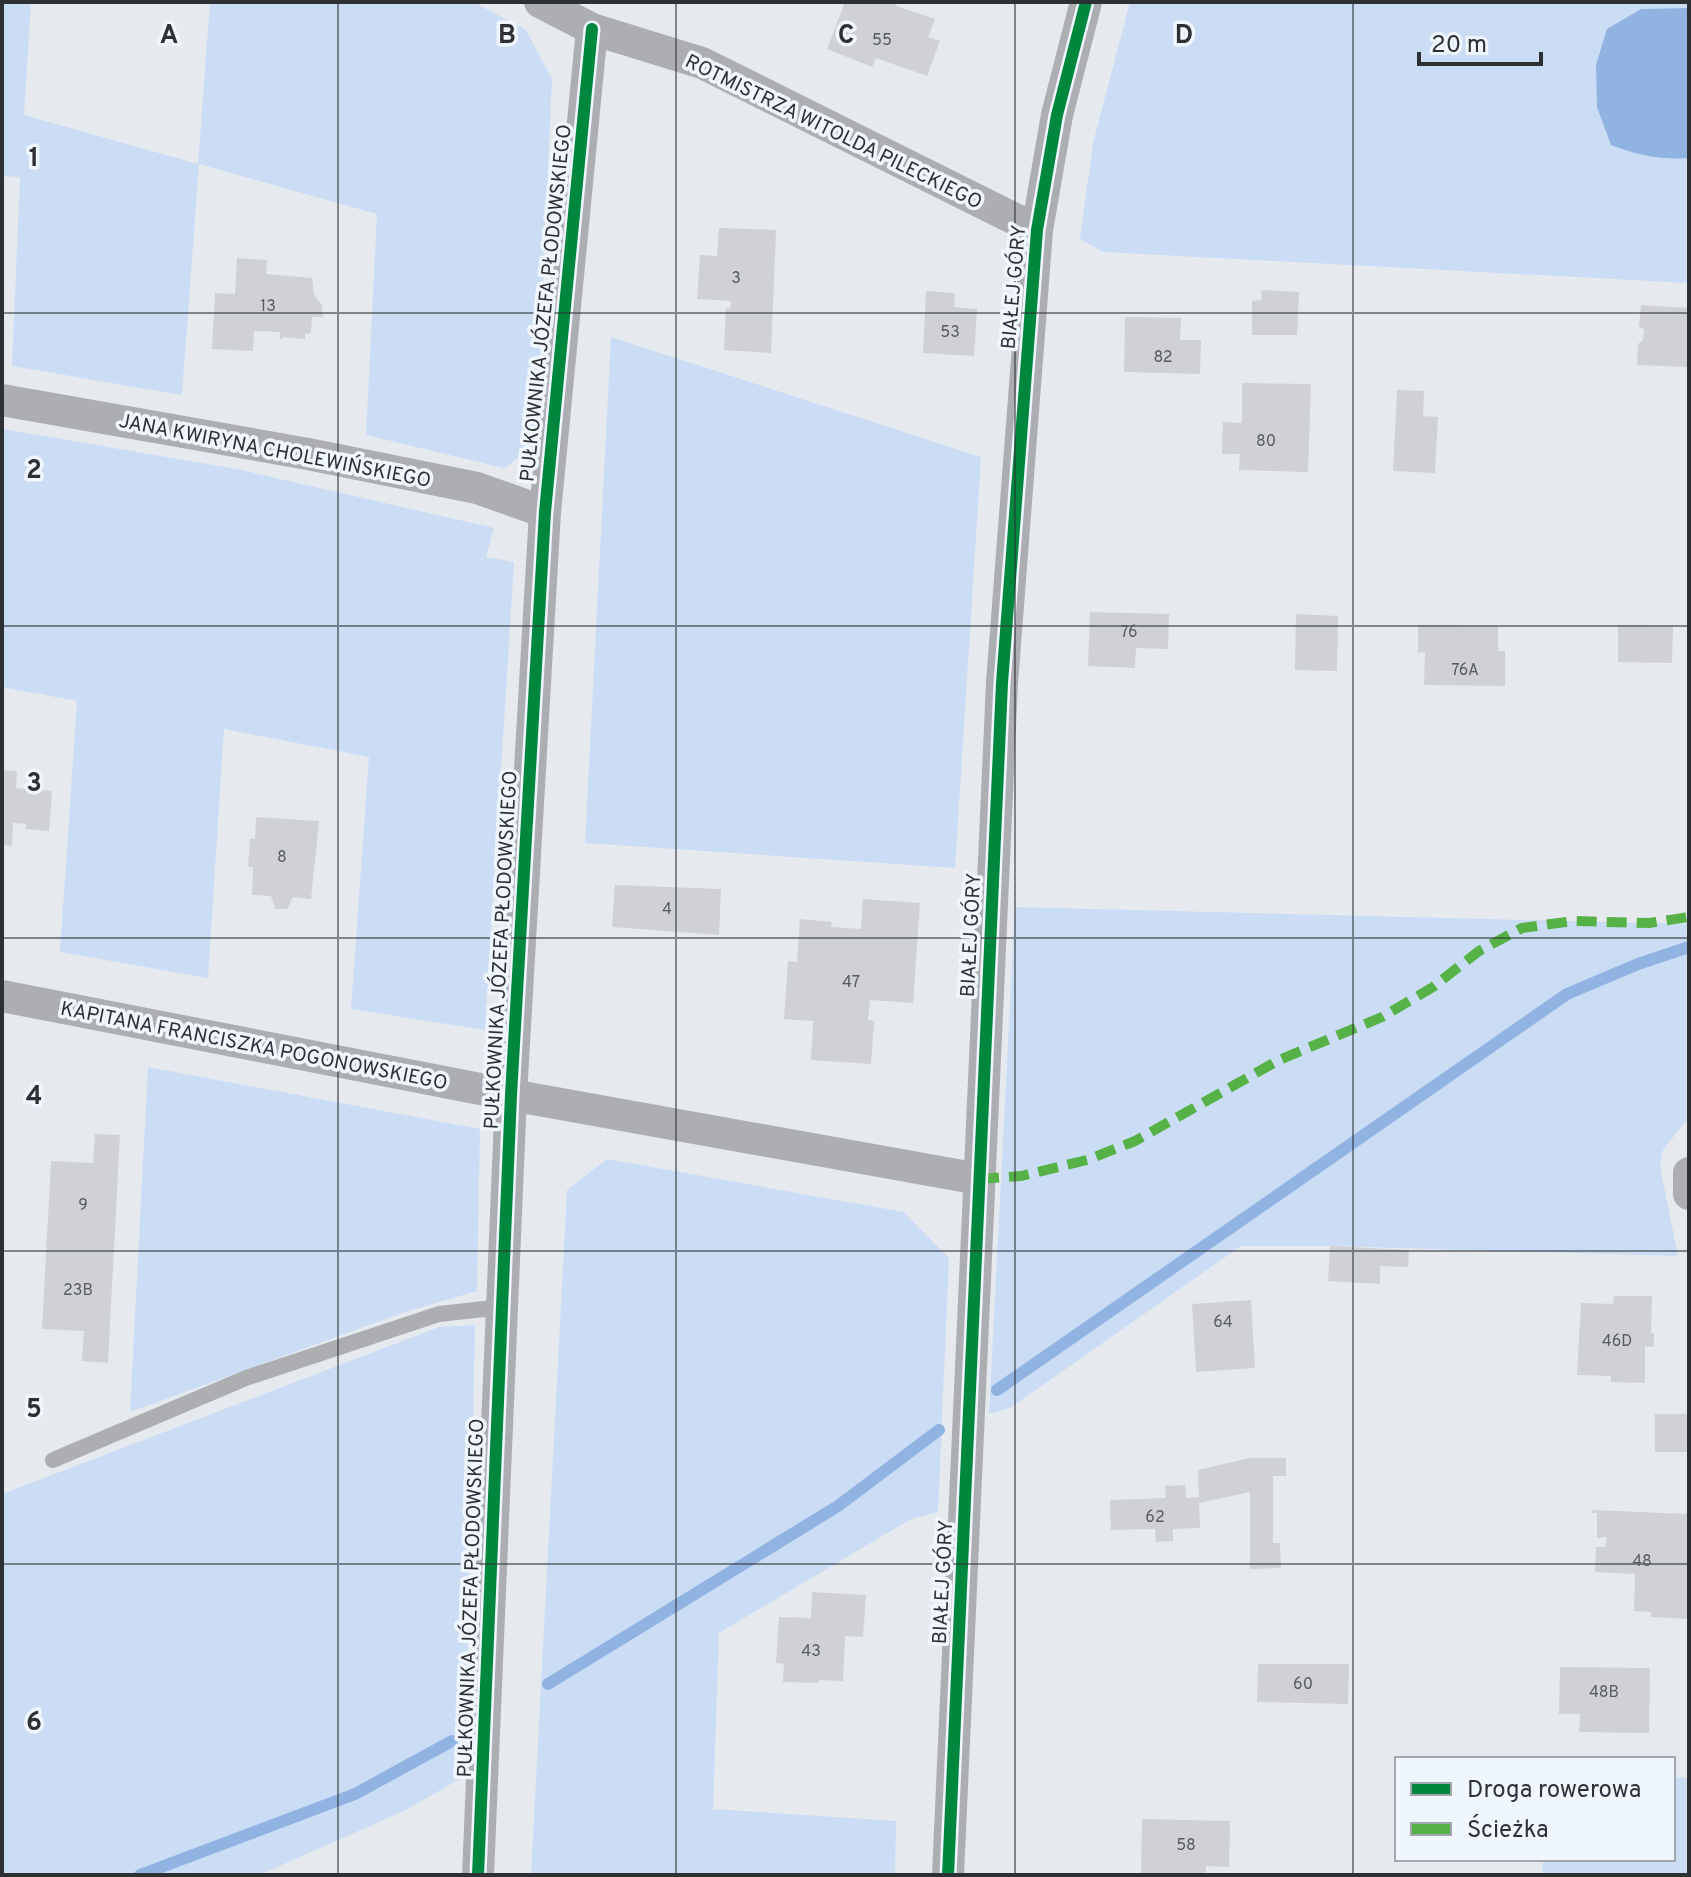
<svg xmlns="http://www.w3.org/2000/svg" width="1691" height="1877" viewBox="0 0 1691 1877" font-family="Overpass,sans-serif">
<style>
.green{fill:#cbddf5}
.water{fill:#90b3e2}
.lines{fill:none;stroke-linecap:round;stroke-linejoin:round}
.stream{stroke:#90b3e2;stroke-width:12}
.building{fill:#cfd1d5}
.lane{stroke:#adaeb1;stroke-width:16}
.street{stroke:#adaeb1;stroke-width:32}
.quiet{stroke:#56b246;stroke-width:10;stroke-dasharray:20 10;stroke-linecap:butt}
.cycleway-casing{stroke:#f0f6fd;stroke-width:17}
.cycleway{stroke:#00873e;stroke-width:12}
.grid{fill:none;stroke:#2e3134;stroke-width:2;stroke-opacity:0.55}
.labels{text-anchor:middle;stroke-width:7;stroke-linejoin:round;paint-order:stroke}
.number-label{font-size:16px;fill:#585b5e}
.street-label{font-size:20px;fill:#2e3134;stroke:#f0f6fd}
.grid-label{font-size:26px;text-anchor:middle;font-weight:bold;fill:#2e3134;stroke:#f0f6fd;stroke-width:7;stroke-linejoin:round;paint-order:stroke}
</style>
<rect width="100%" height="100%" fill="#e6eaee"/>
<path class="green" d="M2,2h29l-7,113 174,49 12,-162h263l53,28 26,49 -16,366 -32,23 -138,-33 11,-221 -178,-50 -17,231 -170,-29 8,-189 -18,-1z
M1130,2h559v281l-586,-31 -23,-13 13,-96z
M611,337l370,120 -26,411 -370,-25z
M2,429l235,40 257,59 -8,29 28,5 -29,468 -134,-21 18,-252 -145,-28 -16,249 -148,-26 17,-251 -75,-14z
M1015,907l674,17v193l-26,33 -3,16 18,90 -348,-10h-89l-231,162 -21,6z
M148,1067l332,62 -3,162 -72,21 -275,100z
M607,1159l297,53 45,46 -11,254 -27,7 -192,114 -6,176 183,12 -1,54h-364l36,-685z
M475,1325l-10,451 -59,34 -140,62 -1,3h-263v-381l437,-167z
M1673,1777l16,1v97h-147l1,-16h130z"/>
<path class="water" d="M1689,8v150c-29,2 -52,-3 -78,-13l-14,-38 -1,-42 11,-36 34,-20z"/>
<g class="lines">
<path class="stream" d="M997,1390l570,-396 71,-30 51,-17
M548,1684l290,-178 101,-76
M140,1875l215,-81 97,-53"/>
</g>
<path class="building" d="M845,2h52l-1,4 39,13 -7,18 12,4 -13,35 -51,-18 -4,9 -45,-18z
M719,228l57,2 -5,123 -47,-3 2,-42 4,1 1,-8 -34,-2 3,-44 17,1z
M237,258l30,2 -1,14 46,4 2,17 8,10 1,12h-11l-1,16 -6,1v5l-22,-2 -3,3v-8l-26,-1 -1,20 -41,-2 3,-56 20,1z
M1261,290l38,2 -2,43h-45v-34l10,-1z
M926,291l29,2 -1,14 23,2 -3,47 -51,-3z
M1641,305l48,3v59l-52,-2 1,-21 5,-4 1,-10 -5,-4z
M1125,317l56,1 -1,22h21l-1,34 -76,-2z
M1242,383l69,1 -3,88 -69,-2 1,-16h-18l1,-32 19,1z
M1397,390l27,1 -1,25 15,1 -3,56 -42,-2z
M1090,612l79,2 -1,35 -32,-1 -1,20 -47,-2z
M1296,614l42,2 -1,55 -42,-1z
M1418,625l80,1v25h7v35l-81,-1 1,-33 -7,1z
M1618,625l55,1 -1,37 -54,-1z
M2,770l15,1 -1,17 36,3 -3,40 -23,-2v-5l-13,-1 -1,23 -10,-1z
M256,817l63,4 -8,78 -18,-2 -6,12h-12l-4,-13 -19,-1 1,-28h-5l2,-28h5z
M615,885l106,4 -2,46 -107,-8z
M863,899l57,4 -7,100 -43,-3 -2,20 6,1 -3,43 -60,-4 2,-39 -29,-2 4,-58 9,1 3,-43 32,3 -1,5 30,2z
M95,1134l25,1 -12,228 -26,-2 2,-30 -42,-2 9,-168 42,2z
M1330,1246l79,4 -1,17 -28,-1v18l-52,-3z
M1614,1296h38l-1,37h3v14l-9,-1v37l-34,-1v-6l-34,-1 4,-72 32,1z
M1251,1300l4,68 -59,4 -4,-68z
M1655,1414h34v38h-34z
M1249,1458h37v18h-13v67h7l1,25 -31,1v-77l-51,11 1,25 -27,1v12l-17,1 -1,-13 -44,1 -1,-30 56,-2 -1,-12 20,-1 1,13 13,-1 -1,-27z
M1592,1510l97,4v105l-38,-2v-5l-17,-1 1,-37 -40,-2 1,-25h10l1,-10 -10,1v-25h-6z
M812,1592l54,3 -3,42 -18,-1 -2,45 -24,-1v3l-36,-1 1,-18 -8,-1 3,-46 32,1z
M1258,1664h91l-1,40 -91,-2z
M1560,1667l90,1 -1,65 -70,-1 1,-18h-21z
M1142,1819l88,2 -1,46 -23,-1v9h-65z"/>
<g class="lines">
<path class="lane" d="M53,1460l193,-82 193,-64 63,-7"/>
<path class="street" d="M540,2l52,27 110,34 335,167
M2,400l306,54 169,34 68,24
M2,996l509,99 468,84
M1689,1173v21
M478,1875l33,-780 34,-583 47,-483
M948,1875l54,-1192 35,-453 20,-115 29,-113"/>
<path class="quiet" d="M979,1179l42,-3 66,-16 48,-19 144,-81 103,-43 51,-30 46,-36 43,-23 51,-7 76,2 40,-6"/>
<defs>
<path id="cycleway" d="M478,1875l33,-780 34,-583 47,-483
M948,1875l54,-1192 35,-453 20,-115 29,-113"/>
</defs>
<use href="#cycleway" class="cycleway-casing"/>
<use href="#cycleway" class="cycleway"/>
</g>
<path class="grid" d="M338,2v1873M676,2v1873M1015,2v1873M1353,2v1873M2,313h1687M2,626h1687M2,938h1687M2,1251h1687M2,1564h1687"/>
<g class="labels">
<g class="number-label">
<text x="882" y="45">55</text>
<text x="736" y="283">3</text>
<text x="268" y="311">13</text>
<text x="950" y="337">53</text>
<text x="1163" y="362">82</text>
<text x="1266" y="446">80</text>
<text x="1129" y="637">76</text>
<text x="1465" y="675">76A</text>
<text x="282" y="862">8</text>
<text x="667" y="914">4</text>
<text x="851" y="987">47</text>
<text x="83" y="1210">9</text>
<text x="78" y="1295">23B</text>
<text x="1223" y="1327">64</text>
<text x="1617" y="1346">46D</text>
<text x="1155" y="1522">62</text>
<text x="1642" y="1566">48</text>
<text x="811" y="1656">43</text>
<text x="1303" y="1689">60</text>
<text x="1604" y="1697">48B</text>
<text x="1186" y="1850">58</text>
</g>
<g class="street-label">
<text transform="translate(834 131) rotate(26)" y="7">ROTMISTRZA WITOLDA PILECKIEGO</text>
<text transform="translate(1013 287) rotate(-85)" y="7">BIAŁEJ GÓRY</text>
<text transform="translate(545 303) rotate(-84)" y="7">PUŁKOWNIKA JÓZEFA PŁODOWSKIEGO</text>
<text transform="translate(275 450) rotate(11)" y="7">JANA KWIRYNA CHOLEWIŃSKIEGO</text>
<text transform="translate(970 935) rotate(-87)" y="7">BIAŁEJ GÓRY</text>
<text transform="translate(500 950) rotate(-87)" y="7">PUŁKOWNIKA JÓZEFA PŁODOWSKIEGO</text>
<text transform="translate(254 1045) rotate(11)" y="7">KAPITANA FRANCISZKA POGONOWSKIEGO</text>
<text transform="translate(942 1582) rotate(-87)" y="7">BIAŁEJ GÓRY</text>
<text transform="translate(470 1598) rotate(-88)" y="7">PUŁKOWNIKA JÓZEFA PŁODOWSKIEGO</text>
</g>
</g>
<g class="grid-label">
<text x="169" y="43">A</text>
<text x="507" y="43">B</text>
<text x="846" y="43">C</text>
<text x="1184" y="43">D</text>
<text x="34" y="166">1</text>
<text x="34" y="478">2</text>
<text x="34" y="791">3</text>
<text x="34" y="1104">4</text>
<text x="34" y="1417">5</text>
<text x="34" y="1730">6</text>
</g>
<rect width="1691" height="1877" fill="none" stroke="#2e3134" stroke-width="8"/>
<rect x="1395" y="1757" width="280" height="104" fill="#f0f6fd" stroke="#a2a7ad" stroke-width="2"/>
<rect x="1411" y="1783" width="40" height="12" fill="#00873e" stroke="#a2a7ad" stroke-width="2"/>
<text x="1467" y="1797" font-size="24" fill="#2e3134">Droga rowerowa</text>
<rect x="1411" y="1823" width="40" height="12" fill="#56b246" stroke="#a2a7ad" stroke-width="2"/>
<text x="1467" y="1837" font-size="24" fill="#2e3134">Ścieżka</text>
<path d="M1419 52v12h122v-12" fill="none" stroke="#2e3134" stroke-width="4"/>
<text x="1431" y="52" font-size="24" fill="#2e3134" stroke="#f0f6fd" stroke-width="6" paint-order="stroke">20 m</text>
</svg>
